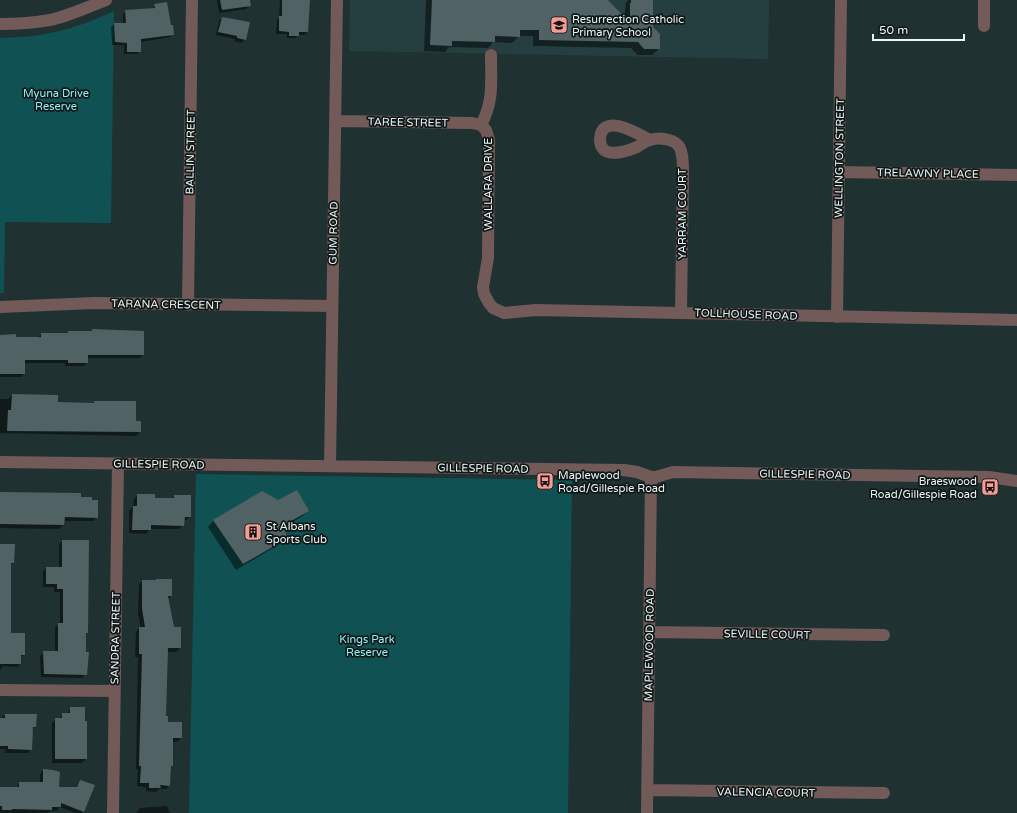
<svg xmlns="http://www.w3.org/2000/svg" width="1017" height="813" viewBox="0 0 1017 813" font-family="'Varela Round',sans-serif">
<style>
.built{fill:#253f40}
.green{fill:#105254}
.shadow{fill:#0007}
.building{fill:#506263}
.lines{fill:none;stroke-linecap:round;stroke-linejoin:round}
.minor{stroke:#715a57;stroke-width:12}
.labels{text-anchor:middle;stroke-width:3.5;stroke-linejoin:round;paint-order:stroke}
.poi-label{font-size:11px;fill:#eaf5f5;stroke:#101717;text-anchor:start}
.park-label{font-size:11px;fill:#89f4f7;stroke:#101717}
.street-label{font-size:11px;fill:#eaf5f5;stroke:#101717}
</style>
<rect width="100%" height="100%" fill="#1f3131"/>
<path class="built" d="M350,0h419l-1,59 -419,-8z"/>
<path class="green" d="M114,11l-3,212 -106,-1 -1,71h-4v-255c41,0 77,-9 114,-27z
M196,474l376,6 -4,333h-379z"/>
<path class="shadow" d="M217,0h31l1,5 -3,4 -27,4z
M280,0h25l2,32 -3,3h-6l-3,3h-8v-4h-11l1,-14 2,-3z
M426,0h181l17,18 2,-15 2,-3h24v27l7,22 -7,6h-14l-7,-7 -98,-2v-10h-14l-7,7 -19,-1 -5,6 -39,-1 -4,5 -21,-1z
M155,5l15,21 3,8 -3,3 -30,5v9l-3,3h-13v-9h-12l-1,-18 3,-3h9v-10l3,-3 26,-2z
M222,18l23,21 -3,4 -8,-2 1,-2 -19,-4 3,-14z
M92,330l51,25 -3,3h-53v5l-3,3h-19v-3h-41v11l-3,3h-21v-42l15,3 23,-1 4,-3h24l3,-2h21z
M12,395l45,8 35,1 2,-2 41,20 5,10 -4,4 -136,-3v-34h8z
M0,493l80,5 17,19 -4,4h-29l-1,4 -4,4 -59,-1z
M138,495l16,4h17l3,-3 16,20 -4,4h-3v5l-4,4h-29l-4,5 -17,-1v-22l4,-4 1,-8z
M278,501l30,10 -7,6 -19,11 5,10 -7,6 -44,26 -28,-43 6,-7z
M63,541l24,92 -2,2 1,39 -4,4 -41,-1 -1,-21 4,-4h11v-25l5,-3v-32h-6v-5h-11v-16l3,-3h13v-24z
M0,545l13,18 -3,3v68h14v21l-4,3v6l-3,3 -14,-1 -3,4z
M143,581l28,15 -3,3 5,29 7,20 -4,4h-9l-2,65 2,6 14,15 -4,4h-5l-2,43 -4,4h-7l-3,3 -10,-1v-4l-9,-1 1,-17h-2l2,-112h-3l1,-25 3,-4h2l-3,-14 1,-30z
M71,708l15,51 -4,4h-30v-40l4,-4h3l4,-5h4z
M5,715l30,12 -3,4 -1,18 -3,4h-23v-4h-5v-30z
M43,770l15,18h17l5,-7 4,30 -2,2h-7l-15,-6 -3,4h-7l-2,2h-48v-25h16l3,-5h21v-9z
M167,806l3,7h-33v-2l3,-3z"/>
<path class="building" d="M220,0h30l1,6 -29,4z
M282,0h28l-2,32h-9v4h-10v-4l-10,-1v-15h3z
M432,0h176l22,23v-20h1v-3h22v27l7,7v15h-16l-6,-7 -99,-2v-10h-19v7l-25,-1v6l-43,-1v5l-22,-1z
M167,2l4,23h2l1,10 -33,4v13h-14v-9l-12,-1 -1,-19h12l-1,-13 30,-2 -1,-4z
M222,17l28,5 -4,18 -9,-2v-2l-19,-4z
M92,329l52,2v24h-56v8h-20v-3h-43v14h-25v-39l16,-1v3h25v-4h27v-2h24z
M12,394l46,1v7l36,1v-2h42v20h5v11l-134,-1 1,-21h3z
M297,490l12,21 -27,15 6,12 -45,26 -30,-44 49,-29 16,9z
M0,492l81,1v4h11v3h6v18l-33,-1 -1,8 -64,-1z
M137,494h18v4h19v-3h17v22h-6l-1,9 -33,-1v5h-19l1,-24h4z
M62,540h27l-1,93h-2v19h3l-2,23 -43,-1 -1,-23h15v-28h5v-34h-6v-5h-11v-17h16z
M0,544h15l-1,19h-3v70h14v22h-4v9h-21z
M156,579h16v17h-4l6,31h7v21h-13l-2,68h2v6h14v16h-9v28h-2l-1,20 -10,-1 1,3h-12v-5h-9l1,-17h-2l3,-112h-3v-27h6l-3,-18v-29h14z
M70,707h15v14h2v38h-32v-41h7v-5h8z
M5,714h32l-1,13h-3l-1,23 -24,-1v-3h-8v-28h5z
M43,769l10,1 7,2 -1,15h18l3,-7 15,5 -11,27 -23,-9v4h-9v3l-40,-1v1h-10v-4h-2v-19h19v-5h24z"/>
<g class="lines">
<path class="minor" d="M984,0v26
M0,24c17,0 33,-1 50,-4 19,-4 37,-13 56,-20
M491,55c0,26 3,46 -10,70l5,5 3,10 -1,118 -5,29 1,7 5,9 4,5 11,5 32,-3 481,10
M335,121l137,2 9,2
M650,140c-12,-6 -48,-29 -50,-1 0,4 1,8 4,11 8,6 24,1 33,-3 4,-2 8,-6 13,-7 9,-3 26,-1 30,8 3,7 3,15 3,22l-2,142
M839,172l178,3
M188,305l4,-305
M0,307l94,-4 238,3
M837,317l4,-317
M0,462l624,8 13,2 14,5h5l17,-5 316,5 28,4
M330,466l7,-466
M649,632l235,3
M0,690l114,1
M647,790l237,3
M113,813l5,-350
M647,813l4,-336"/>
</g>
<defs>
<symbol id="school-square" viewBox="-11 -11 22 22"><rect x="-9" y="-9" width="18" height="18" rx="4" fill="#f59c94" stroke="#101717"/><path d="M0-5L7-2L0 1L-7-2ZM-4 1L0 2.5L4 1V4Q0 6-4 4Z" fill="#111"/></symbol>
<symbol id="bus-square" viewBox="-11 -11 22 22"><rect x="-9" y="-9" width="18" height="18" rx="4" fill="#f59c94" stroke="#101717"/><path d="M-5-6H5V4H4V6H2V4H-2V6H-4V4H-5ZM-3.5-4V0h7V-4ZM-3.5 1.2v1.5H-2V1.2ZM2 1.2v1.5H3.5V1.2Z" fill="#111"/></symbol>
<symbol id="building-square" viewBox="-11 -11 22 22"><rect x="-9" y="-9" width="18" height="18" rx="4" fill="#f59c94" stroke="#101717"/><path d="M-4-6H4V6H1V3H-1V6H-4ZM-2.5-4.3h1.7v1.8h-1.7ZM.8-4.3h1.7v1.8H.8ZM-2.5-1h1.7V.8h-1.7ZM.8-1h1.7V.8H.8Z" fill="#111"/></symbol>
</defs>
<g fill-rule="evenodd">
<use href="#school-square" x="549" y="15" width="20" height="20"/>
<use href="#bus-square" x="535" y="471" width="20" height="20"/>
<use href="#bus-square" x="980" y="477" width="20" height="20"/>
<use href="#building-square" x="243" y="522" width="20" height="20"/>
</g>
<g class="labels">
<g class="poi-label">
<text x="572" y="23">Resurrection Catholic<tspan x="572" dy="13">Primary School</tspan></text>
<text x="558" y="479">Maplewood<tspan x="558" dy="13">Road/Gillespie Road</tspan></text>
<text x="977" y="485" text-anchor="end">Braeswood<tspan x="977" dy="13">Road/Gillespie Road</tspan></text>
<text x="266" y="530">St Albans<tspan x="266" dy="13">Sports Club</tspan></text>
</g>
<g class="park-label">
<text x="56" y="97">Myuna Drive<tspan x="56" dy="13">Reserve</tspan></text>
<text x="367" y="643">Kings Park<tspan x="367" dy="13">Reserve</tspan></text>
</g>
<g class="street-label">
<text transform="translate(408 122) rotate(1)" y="4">TAREE STREET</text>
<text transform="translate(190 152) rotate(-89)" y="4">BALLIN STREET</text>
<text transform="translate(839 158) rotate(-89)" y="4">WELLINGTON STREET</text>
<text transform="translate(928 173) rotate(1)" y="4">TRELAWNY PLACE</text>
<text transform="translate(488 184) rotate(-90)" y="4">WALLARA DRIVE</text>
<text transform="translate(682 214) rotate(-90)" y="4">YARRAM COURT</text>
<text transform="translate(333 233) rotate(-89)" y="4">GUM ROAD</text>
<text transform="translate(166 304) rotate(1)" y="4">TARANA CRESCENT</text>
<text transform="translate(746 314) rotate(2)" y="4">TOLLHOUSE ROAD</text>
<text transform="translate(159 464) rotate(1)" y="4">GILLESPIE ROAD</text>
<text transform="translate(483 468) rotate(1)" y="4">GILLESPIE ROAD</text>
<text transform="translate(805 474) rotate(1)" y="4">GILLESPIE ROAD</text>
<text transform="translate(767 634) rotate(1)" y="4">SEVILLE COURT</text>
<text transform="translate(115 638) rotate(-89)" y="4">SANDRA STREET</text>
<text transform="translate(649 645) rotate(-89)" y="4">MAPLEWOOD ROAD</text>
<text transform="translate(766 792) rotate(1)" y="4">VALENCIA COURT</text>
</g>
</g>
<path d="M873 34v6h91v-6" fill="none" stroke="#eaf5f5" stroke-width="2"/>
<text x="879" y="34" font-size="12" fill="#eaf5f5" stroke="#101717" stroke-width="3" paint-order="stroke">50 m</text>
</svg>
